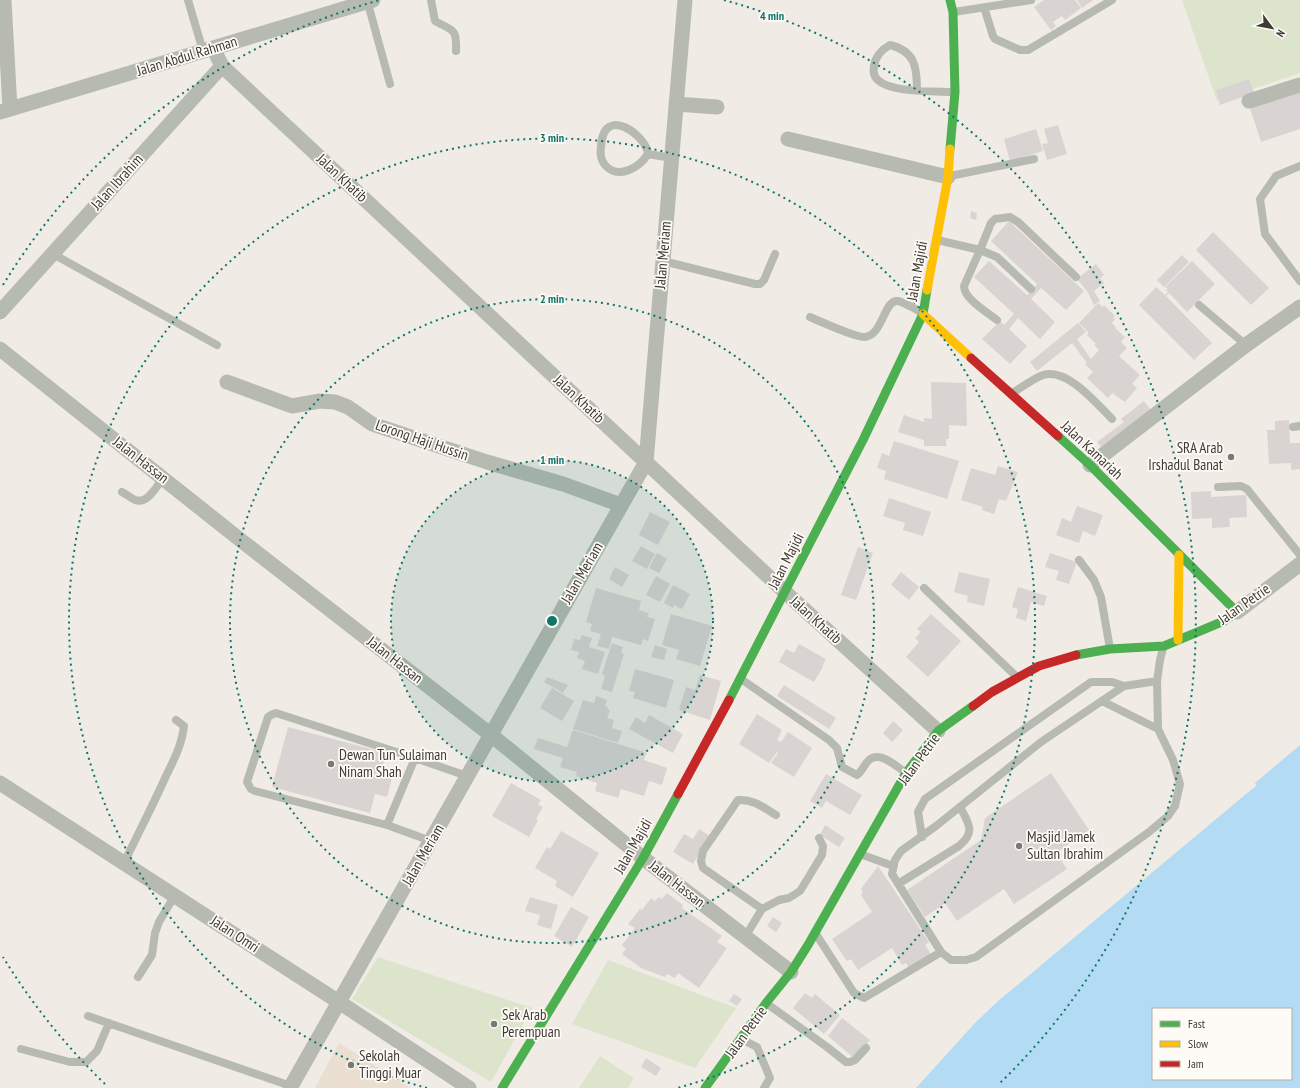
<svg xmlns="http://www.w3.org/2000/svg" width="1300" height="1088" viewBox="0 0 1300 1088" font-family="'PT Sans Narrow',sans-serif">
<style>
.built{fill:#ebdfd2}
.green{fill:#dde4cc}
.water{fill:#b3dcf4;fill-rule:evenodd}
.building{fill:#d9d3d2}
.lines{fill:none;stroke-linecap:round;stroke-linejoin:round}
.lane{stroke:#b6bab1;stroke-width:8}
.street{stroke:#b6bab1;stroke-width:15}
.fast{stroke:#4caf50;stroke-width:9}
.slow{stroke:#ffc107;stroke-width:9}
.jam{stroke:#c62828;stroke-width:9}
.ring{fill:none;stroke:#0f766e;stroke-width:2;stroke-dasharray:2 4}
.poi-dot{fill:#7d7873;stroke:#fefaf5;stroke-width:1.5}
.labels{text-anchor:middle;stroke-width:3.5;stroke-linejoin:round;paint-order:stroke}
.street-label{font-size:15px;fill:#3f3a36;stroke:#fefaf5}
.poi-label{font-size:15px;fill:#3f3a36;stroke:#fefaf5;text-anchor:start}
.centre{fill:#0f766e;stroke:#fefaf5;stroke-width:2}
.ring-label{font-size:12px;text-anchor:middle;font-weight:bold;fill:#0f766e;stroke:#fefaf5;stroke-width:3.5;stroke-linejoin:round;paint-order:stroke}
</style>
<rect width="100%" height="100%" fill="#f1ebe5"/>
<path class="built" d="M339,1043l72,45h-96z"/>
<path class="green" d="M1182,0h118v73l-83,28z
M378,957l154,51 -41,74 -139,-83z
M608,960l128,48 -41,60 -123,-44z
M600,1056l34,22 -6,10h-49z"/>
<path class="water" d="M1300,745v343h-384l58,-64 23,-22 249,-208 10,-8 -1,-3zM1153,1009h138v70h-138z"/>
<path class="building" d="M1044,0h31l6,8 -16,12 -3,-4 -9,6 3,4 -5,4 -17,-23z
M1077,0h16l-11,8z
M1249,79l5,14 -34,12 -4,-15z
M1300,89v40l-39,13 -12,-37z
M1058,125l9,29 -20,6 -5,-16 6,-1 -4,-14z
M1036,129l7,22 -33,10 -6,-22z
M971,211l6,2 -1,7 -6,-2z
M1009,221l75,70 -18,19 -25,-22 -10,11 24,23 -15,17 -22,-21 -9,11 18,17 -17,18 -28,-25 18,-18 4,4 10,-11 -40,-37 15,-16 38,34 10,-11 -46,-43z
M1213,232l56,56 -18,17 -55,-55z
M1182,255l7,7 -25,25 -7,-7z
M1192,261l23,23 -28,28 -18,-19 -3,3 46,47 -18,17 -55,-55 17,-18 9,8 3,-3 -2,-2 2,-1 -3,-2z
M1096,264l8,11 -4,3 4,5 -10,8 6,10 -6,4 -7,-14 -10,-12z
M1098,303l5,4 1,-2 11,11 -2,2 2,1 -3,4 4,4 -1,1 10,9 -4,5 6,6 -8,8 21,19 -8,9 5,4 -12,14 -13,-9 -4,5 -21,-20 6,-6 -8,-8 2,-1 -15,-20 -35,28 -7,-9 48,-39 8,9 -9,7 14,20 8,-9 -5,-5 2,-1 -9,-9 2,-2 -10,-10z
M931,382l35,1 1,43 -18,-1v14h-3v7h-22v-6l-26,-8 6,-17 20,7v-4l8,1z
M1144,401l10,13 -49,38 -8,-10 27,-20 -3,-3z
M1289,420l1,23h10v26l-9,1v-7l-22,1 -2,-34h8v-9z
M894,441l65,20 -12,38 -63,-20 2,-8 -9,-3 5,-15 7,3z
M998,466l20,6 -12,29 -7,-2 -5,15 -12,-4 1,-3 -22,-7 10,-32 24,7z
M1211,491v6l35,-2 1,22 -18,1 1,9 -18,1v-10l-20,1 -1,-27z
M889,498l42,14 -8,24 -20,-6 2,-7 -22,-7z
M1077,506l26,9 -8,21 -12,-5 -4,12 -23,-8 6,-17 9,4z
M650,512l20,10 -12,23 -19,-10z
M641,546l14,8 -8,15 -15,-8z
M858,547l15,6 -17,47 -15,-5z
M657,553l10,6 -8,14 -10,-5z
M1050,553l27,9 -8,22 -13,-4 3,-9 -14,-4z
M615,567l14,8 -7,12 -13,-8z
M901,572l18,15 -10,13 -18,-15z
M959,572l31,7 -6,27 -17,-4 1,-6 -14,-4z
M656,576l14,8 -10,18 -14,-7z
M673,585l17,9 -8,15 -8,-4 -1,3 -9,-5z
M1018,587l29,9 -3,10 -13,-4 -5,19 -10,-3 2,-9 -6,-2z
M596,588l45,13 -2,9 10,3 -2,4 8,2 -7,22 -5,-2 -2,6 -29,-8 -3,12 -12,-3 4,-12 -11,-3 2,-7 -6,-2z
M671,614l41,12 -12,40 -24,-7 3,-9 -17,-5z
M931,614l30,27 -33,36 -22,-20 13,-15 -4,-4 6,-6 -4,-3z
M582,635l10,3 -3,9 16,5 -7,22 -16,-5 3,-8 -8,-3 2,-6 -8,-2 3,-11 6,1z
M612,643l11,4 -2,6 3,1 -12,38 -11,-3 4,-13 -3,-2z
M799,644l27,15 -4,8h1l-9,15 -35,-20 7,-13 8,4z
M655,645l12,4 -3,11 -13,-3z
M635,669l39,11 -8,28 -33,-10 2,-6 -6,-1z
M700,675l21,6 -11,39 -31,-10 7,-23 9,3z
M547,677l21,8 -5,8 -19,-11z
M784,685l52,33 -7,11 -52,-33z
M552,688l22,13 -12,20 -22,-13z
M596,696l11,4 -2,6 3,1 -1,2 3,1 -3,8 7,2 -2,8 10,3 -4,12 -45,-14 10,-29 11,3z
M757,714l25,16 -5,10 4,2 7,-10 24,16 -18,29 -23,-14 7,-10 -1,-1 -8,11 -30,-19z
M649,715l34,19 -10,19 -44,-24 7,-12 9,6z
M893,721l10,9 -11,12 -9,-9z
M288,727l98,26 -6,22 12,3 -5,19 -12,-3 -5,19 -98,-26z
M573,730l74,23 -3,7 23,8 -5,17 -13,-4 -5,15 -23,-7 -3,9 -23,-7 2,-8 -21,-7 1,-4 -17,-5 3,-9 -29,-9 4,-11 29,9z
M1051,773l38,57 -33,23 11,16 -53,35 -10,-15 -47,32 -12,-18 -20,14 -18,-27 74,-50 4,-22z
M826,774l36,21 -12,20 -24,-14 -4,7 -12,-7z
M511,783l30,17 -3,4 5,3 -7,12 2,1 -9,17 -37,-21z
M825,825l20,13 -6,9 -19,-12z
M699,829l11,7 -17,28 -20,-12 11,-18 9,5z
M561,831l38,22 -26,44 -18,-11 2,-5 -22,-13 12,-21 3,2z
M878,866l51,76 -4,3 6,9 -22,14 -3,-5 -4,2 -10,-17 -34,22 -7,-11 -4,2 -15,-22 40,-27 -11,-17 2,-2 -2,-4z
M667,893l16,12 -1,3 40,28 -5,6 10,6 -28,40 -21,-15 -3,5 -8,-4 -2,3 -24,-9 -19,-14 4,-5 -4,-4 13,-17 -7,-4 12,-15 2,1 9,-12 4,3 4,-4 3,2z
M530,897l28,8 -7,24 -14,-4 3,-10 -15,-4z
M571,907l18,10 -17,30 -18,-11z
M773,917l9,6 -6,9 -9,-6z
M805,993l7,5 3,-4 25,21 -16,19 -31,-26z
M734,994l8,5 -5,7 -8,-5z
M842,1018l28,22 -15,19 -27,-23z
M646,1058l15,10 -5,8 -15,-9z"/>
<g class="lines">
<path class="lane" d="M188,0l15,51
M367,0l23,84
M431,0l4,21c18,10 22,7 21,30
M984,7l9,29 2,3 25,11h8l84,-50
M954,12l77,-12
M917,90c0,-23 -2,-39 -27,-45 -8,4 -15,12 -16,21 -1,6 0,11 4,14 13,13 57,11 76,12
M648,154c-9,14 -30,26 -43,11 -4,-5 -5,-12 -4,-18 2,-44 46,-11 47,7l24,4
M1300,166l-24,10 -16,23 5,35 35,47
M950,176l84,-17
M937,240l43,10 -16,36c0,13 23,26 33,34
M53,254l164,91
M663,261l92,23h5l4,-4 11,-26
M1031,289l-34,-32 -17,-7 11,-27 4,-4 15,-2 8,5 58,55
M1199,305l47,40
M810,317c9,4 48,21 55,20 18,-2 19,-38 33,-36 6,1 18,9 25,12
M1011,394c8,-5 23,-16 32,-19 25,-7 53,28 69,44
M1293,427l7,-1
M1218,487l23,-1 6,3 53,66
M122,492c4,2 9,6 13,8 12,5 22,-14 28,-22
M1079,560l15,20 7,17 9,52
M924,588l93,89
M741,679l88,61 8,8 5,19 15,8c6,-4 7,-11 12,-15 11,-10 28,7 37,13
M1157,681l-33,5 -83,56 -105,84 -35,25 -6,9 -3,14 49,78 10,8h15l10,-3 173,-125 19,-16 7,-10 5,-22 -7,-24 -15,-31 -1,-48 3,-21 3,-12
M1102,701l56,28
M387,825l-132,-34 -4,-2 -4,-7 21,-65 5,-3 3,-1 139,45
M922,837l-4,-25 7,-13 166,-117h21l12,4
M431,841l-44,-16 28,-67 52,18
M860,854l33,12
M124,863c14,-29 29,-58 42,-87 8,-16 16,-32 18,-50l-8,-6
M898,884l61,-38c17,-14 10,-22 1,-39
M762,909l-59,-41 -2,-7 2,-10 35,-51c15,-1 25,7 38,15
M816,934l38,59 10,5 77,-46
M745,937l17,-28 17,-9 10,-2 11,-7 5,-8 17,-28 1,-9 -4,-8
M138,977l14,-22 3,-22 4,-11 16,-27
M766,1003l61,44 19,15h4l5,-2 11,-12
M88,1016l203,70
M741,1039l16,8 13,31 -6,10
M21,1049l49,13h16l11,-11 12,-28"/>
<path class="street" d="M4,0l6,109
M222,66l563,526 153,139
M1249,101l51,-16
M676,104l41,3
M0,112l373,-112
M788,139l160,38
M0,312l222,-246 -5,-10
M0,349l243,193 248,193 152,123 148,114
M227,382l65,24 28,-5 15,1 13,5 24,17 115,38 76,22 58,21
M1090,465l156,-120 54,-38
M1237,612l63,-48
M0,783l339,219 130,86
M290,1088l356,-626 39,-462"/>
<path class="fast" d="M950,0l3,12 2,80 -5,57
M1058,436l32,29 147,147 -13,9 -60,25 -54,3 -34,6
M729,700l134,-260 60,-126 4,-24
M502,1088l141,-230 35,-64
M705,1088l61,-85 25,-31 17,-27 98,-172 32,-42 35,-25"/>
<path class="slow" d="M927,290l21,-113 2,-28
M923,314l48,44
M1178,640l1,-85"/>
<path class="jam" d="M971,358l87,78
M973,706l19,-14 47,-26 37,-11
M678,794l51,-94"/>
</g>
<circle cx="552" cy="621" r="161" fill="#0f766e" fill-opacity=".12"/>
<g class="ring">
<circle cx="552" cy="621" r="161"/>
<circle cx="552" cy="621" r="322"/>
<path d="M427 1088A483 483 0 1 1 677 1088"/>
<path d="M105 1084A644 644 0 0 1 3 957M3 285A644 644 0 0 1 380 0M724 0A644 644 0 0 1 999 1084"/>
</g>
<g class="poi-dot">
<circle cx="1231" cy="457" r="4"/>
<circle cx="331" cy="764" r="4"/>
<circle cx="1019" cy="846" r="4"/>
<circle cx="494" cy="1024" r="4"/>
<circle cx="351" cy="1065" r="4"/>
</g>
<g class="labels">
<g class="street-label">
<text transform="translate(187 56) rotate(-17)" y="5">Jalan Abdul Rahman</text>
<text transform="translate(342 178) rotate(43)" y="5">Jalan Khatib</text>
<text transform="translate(117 182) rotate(-48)" y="5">Jalan Ibrahim</text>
<text transform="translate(663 255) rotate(-85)" y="5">Jalan Meriam</text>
<text transform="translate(917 271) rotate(-80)" y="5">Jalan Majidi</text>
<text transform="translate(579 399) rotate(43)" y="5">Jalan Khatib</text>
<text transform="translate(422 440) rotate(19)" y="5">Lorong Haji Hussin</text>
<text transform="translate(1092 450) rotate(43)" y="5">Jalan Kamariah</text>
<text transform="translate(141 460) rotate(38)" y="5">Jalan Hassan</text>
<text transform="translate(786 561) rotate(-63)" y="5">Jalan Majidi</text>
<text transform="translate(582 573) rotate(-60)" y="5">Jalan Meriam</text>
<text transform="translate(1244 604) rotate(-35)" y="5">Jalan Petrie</text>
<text transform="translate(816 620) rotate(42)" y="5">Jalan Khatib</text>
<text transform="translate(395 660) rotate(38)" y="5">Jalan Hassan</text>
<text transform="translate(919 759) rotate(-54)" y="5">Jalan Petrie</text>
<text transform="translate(633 846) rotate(-60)" y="5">Jalan Majidi</text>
<text transform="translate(423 855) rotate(-60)" y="5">Jalan Meriam</text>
<text transform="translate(677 884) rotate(38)" y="5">Jalan Hassan</text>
<text transform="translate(235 934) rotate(33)" y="5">Jalan Omri</text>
<text transform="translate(746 1032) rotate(-54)" y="5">Jalan Petrie</text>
</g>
<g class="poi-label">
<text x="1223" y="453" text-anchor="end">SRA Arab<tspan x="1223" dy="17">Irshadul Banat</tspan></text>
<text x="339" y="760">Dewan Tun Sulaiman<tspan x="339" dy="17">Ninam Shah</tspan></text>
<text x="1027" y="842">Masjid Jamek<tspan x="1027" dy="17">Sultan Ibrahim</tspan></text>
<text x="502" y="1020">Sek Arab<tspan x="502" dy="17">Perempuan</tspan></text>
<text x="359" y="1061">Sekolah<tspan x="359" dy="17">Tinggi Muar</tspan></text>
</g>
</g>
<circle cx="552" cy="621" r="6" class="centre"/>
<g class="ring-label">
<text x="772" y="20">4 min</text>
<text x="552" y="142">3 min</text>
<text x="552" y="303">2 min</text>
<text x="552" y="464">1 min</text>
</g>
<rect x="1152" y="1008" width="140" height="72" fill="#fefaf5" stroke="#b2ada9"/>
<rect x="1160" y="1021" width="20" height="6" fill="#4caf50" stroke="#b2ada9"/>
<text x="1188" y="1028" font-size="12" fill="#3f3a36">Fast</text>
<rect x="1160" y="1041" width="20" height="6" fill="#ffc107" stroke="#b2ada9"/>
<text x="1188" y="1048" font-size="12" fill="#3f3a36">Slow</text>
<rect x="1160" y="1061" width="20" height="6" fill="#c62828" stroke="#b2ada9"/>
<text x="1188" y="1068" font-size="12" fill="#3f3a36">Jam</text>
<g transform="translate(1272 28) rotate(122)" stroke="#fefaf5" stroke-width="3" paint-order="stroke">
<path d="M0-3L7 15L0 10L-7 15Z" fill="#3f3a36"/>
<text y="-6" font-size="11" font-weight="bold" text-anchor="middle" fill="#3f3a36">N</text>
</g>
</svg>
